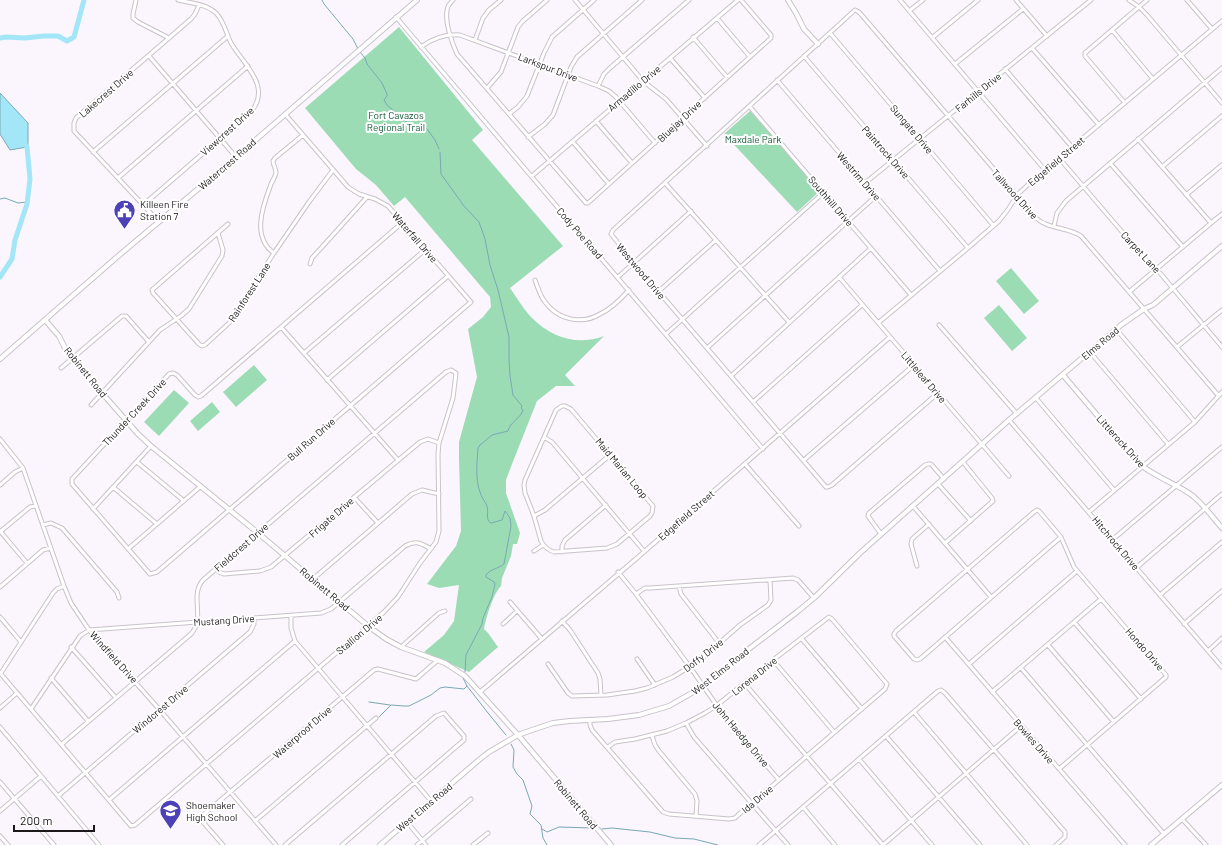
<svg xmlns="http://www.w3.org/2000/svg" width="1222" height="845" viewBox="0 0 1222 845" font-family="Barlow,sans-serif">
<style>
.green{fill:#9cdcb4}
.water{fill:#a3e6f7;stroke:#7aa8b5}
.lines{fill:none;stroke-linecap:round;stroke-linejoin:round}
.stream{stroke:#7aa8b5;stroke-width:1}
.river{stroke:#a3e6f7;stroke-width:5}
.street-casing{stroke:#c8c2ca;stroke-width:5}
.secondary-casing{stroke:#c8c2ca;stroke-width:6}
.street{stroke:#fff;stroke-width:3}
.secondary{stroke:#fff;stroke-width:4}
.labels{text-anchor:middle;stroke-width:4;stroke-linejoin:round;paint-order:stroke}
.street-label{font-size:10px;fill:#1b181b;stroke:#fff}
.park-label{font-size:10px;fill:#135a37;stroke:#fff}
.poi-label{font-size:10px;fill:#1b181b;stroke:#fff;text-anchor:start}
</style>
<rect width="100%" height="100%" fill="#fbf5fd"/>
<path class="green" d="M399,27l84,103 -11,10 91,106 -53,42c7,10 14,22 22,30 20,20 46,28 72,18l-39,39 10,11h-19l-19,15 -25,63 -6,16v13l14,40 -3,11h-4l-2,12 -9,22 -1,8c-8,8 -15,32 -17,43l4,4 10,14 -29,25 -45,-20 20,-17 10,-14 5,-36 -20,3 -12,-4 29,-38 5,-15 -2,-72v-17l18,-65 -9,-48 15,-12 8,-10 -1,-10 -85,-100 -11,9 -18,-21 -20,-16 -51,-61z
M750,111l71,79 -24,22 -73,-78z
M1011,268l28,33 -15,13 -28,-33z
M999,305l28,33 -15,13 -28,-33z
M254,365l13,15 -31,27 -13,-15z
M174,390l15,13 -30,33 -15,-14z
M212,402l8,10 -22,19 -8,-10z"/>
<path class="water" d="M0,93l28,30v21l-1,3 -17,3 -10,-16z"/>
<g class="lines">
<path class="stream" d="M322,0l2,4 29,35 5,10
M360,52l5,6 2,6 15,19 5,11v2l-3,4 3,5 21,18 19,6 8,11 4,9
M440,152l1,22 23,32 15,16 6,17 5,26 8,25 11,47v22l1,17 3,19 9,11 -1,2 2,2c-2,8 -13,12 -15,21l-16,4 -12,10 -2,3c-1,14 -3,31 2,44 1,5 5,9 7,14 2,7 -2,14 4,17l11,-3 3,-9 5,7 1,8 -7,38c-6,5 -14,5 -18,11v2l8,5 1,2 -3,13 -9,21 -1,6 -16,31 -1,17
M0,199l5,-1 13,5 9,-1
M467,686l21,27 18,22
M369,702l21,3
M379,717l12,-12 13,1h5l22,-11 9,-7 5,-1 19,2 3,-3 -4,-8
M511,744l3,6 -1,17 4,7 6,6 9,26 -2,8 11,11 2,13 4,7
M542,829l5,3 12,-5 32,1
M602,829l10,-1 38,4 25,6 19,1 24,6"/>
<path class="river" d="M0,38l6,-1 19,1 19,-2h14l9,5 7,-4 10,-37
M0,277l12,-18 3,-19 12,-36 3,-25 -3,-32 -3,-4"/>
<defs>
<path id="street" d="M136,0l-3,14v4l5,4 31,16
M453,0c-3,3 -6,7 -6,11 -2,12 5,32 10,43l129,149h2l183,-165v-3l-30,-35
M575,0l68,81 23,18 41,47
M900,0l145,170
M1016,0l31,36
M1129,0l10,7 8,8 75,88
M1187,0l25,29
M909,11l14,-11
M396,17l367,432
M717,18l33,39
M1112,30l41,49
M830,33l163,192
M693,37l34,40
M932,38l46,-38
M475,40l8,-22 6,-8 12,-10
M421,47c12,-9 24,-13 39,-12l138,51 11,5 7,6 39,46
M1032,48l67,77
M149,56l87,101
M804,56l164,192
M670,58l35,40
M955,64l68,-55
M1005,69l67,78
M777,80l163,191
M598,86l6,-12 6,-6 79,-68
M487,88l14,-16 17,-45 5,-6 24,-21
M1125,103l-40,-47v-3l62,-53
M750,107l161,188
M285,114l63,73 11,7 16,5 13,7 83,96 -314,270 -7,2 -78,-90v-5l97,-105 4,-1 4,2 18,20 3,2 3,-1 202,-174
M509,114l9,-7 9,-11 17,-43 8,-16 42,-37
M596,121l36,42
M528,137l17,-13 8,-9 18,-48 6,-10 65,-57
M1138,139l73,84
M573,142l36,42
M93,152l135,-116
M1059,158l94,110 7,5 62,74
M1110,163l73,84
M1162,167l60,-51
M532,176l206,-176
M118,178l130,-112
M865,183l226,-183
M666,184l123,138
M1186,195l36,-30
M143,205l107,-92c23,-26 -6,-48 -19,-70 -5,-10 -7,-22 -15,-30 -10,-9 -25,-10 -38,-13
M159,222l-85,-91v-8l2,-5 115,-99 4,-5 4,-9
M228,224l-76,66 1,3 46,51 3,2 3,-1 24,-22 45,-70 35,-51 24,-32
M1054,226l3,-13 9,-12 156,-133
M274,253c-22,-15 -12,-45 -4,-66 1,-5 5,-9 6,-14 0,-5 -3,-8 -3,-12l2,-3 28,-23
M310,264l2,-6 11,-12 44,-49
M618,277l73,-66
M839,277l170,199
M535,280c3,8 5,16 10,22 13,18 37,23 55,12 11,-5 21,-15 29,-24
M659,291l57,-51
M1129,292l93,-78
M878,323l90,-75 31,-27 8,-10 11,-17 14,-13 190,-160
M939,325l78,89
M281,327l117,133
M1116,329l79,93
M666,334l157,-141
M1177,347l45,-37
M707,348l169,-152
M1090,352l78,92
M304,353l122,-104
M61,368l61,-52h4l23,26
M731,376l140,-128
M327,380l121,-104
M938,393l-106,92 -4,2h-2l-192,-224 -23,-29 2,-4 242,-220 4,2 177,206c12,11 31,9 45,18l137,159
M1036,398l78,92
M753,402l109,-97
M91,405l69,-75 21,-14 8,-7 33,-53 1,-6 -5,-17
M562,406h3l6,3 82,97 -1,7 -2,3 -33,28 -10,4 -53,4c-6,-2 -10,-5 -13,-11l-7,-25 -9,-23 -1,-8 1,-5 31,-70z
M1009,420l213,247
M544,437l8,5 92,109
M0,439l23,29 41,118 7,17 18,27 70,79 117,136
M804,460l110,-95
M137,462l47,39
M745,464l54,62
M938,484l33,37
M0,485l15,-13 8,-4
M113,487l44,37
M354,497l24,26
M913,506l78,91
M93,509l58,-63
M1089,512l106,-90 27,-30
M534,516l11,-6 65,-55
M43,525l8,-2 11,5 55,64 2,6
M0,531l27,32
M1,531l29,-24 6,-1
M881,534l-13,-18 1,-3 56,-48 3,-1h3l13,15
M1112,540l110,-93
M945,543l48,-42 -1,-3 -29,-36
M128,549l73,-63
M534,551l9,-6
M562,552v-6l3,-6 41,-35
M917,566l-6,-22 1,-5 17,-15
M1136,568l86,-74
M216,569l3,3 5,2 36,-3 11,-4 149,-125 8,-3 11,4
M618,572l18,22 54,73 32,46 57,67
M313,579l99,-85 10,-4 17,4
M679,586l2,8 38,49
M0,587l43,-37 8,-2
M636,594l9,-6h5l143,-10 5,2 16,18
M1160,595l62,-53
M510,602l32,37
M291,615v13l4,13 136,160
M0,617l21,25
M562,621l8,9 28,43 2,6 1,16
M1074,622l67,77
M503,624l14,-13
M1184,624l38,-33
M945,637l180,208
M802,639l60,70
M1048,645l66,77
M71,647l45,51
M401,647l38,-34 6,-2
M1208,651l14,-13
M637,659l18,26
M773,660l61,72
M548,664l20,29 4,3 35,-1 28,-4 12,-3 26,-11 26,-16 41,-36 28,-20 3,-5 -1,-20
M969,664l108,-93
M1021,668l143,166
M0,673l131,153 4,-1 249,-213 14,-15 22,-34 16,-21 3,-11 -1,-77 1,-11 14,-45 3,-25 -5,-3 -5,2 -243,208c-14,16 3,37 -12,54l-129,110
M1,673l52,-80 4,-4 7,-3
M51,678l37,43
M745,684l138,161
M480,692l157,-134 253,-221
M992,692l109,-93
M0,708l17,-15
M31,709l49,-73 9,-6 232,-17 10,-4 74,-63c11,-6 16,-3 26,3
M914,712l113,133
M590,720v5l2,5 71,82 6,2 60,5 6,-1 3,-3 147,-126 2,-5 -55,-65 -3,-2 -56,43 -57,46 -11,7 -19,10 -19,8 -32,8 -20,3 -7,5
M686,723l8,14 94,108
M0,727l99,118
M652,736l3,9 4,6 36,43 2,7 -1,15
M886,736l94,109
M859,759l73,86
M1059,769l107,-92v-2l-92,-108 -13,-30 -22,-26 -2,-1 -3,2 -138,119 -2,3v2l20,23 3,1 3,-1 141,-122
M0,782l54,63
M58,796l192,-164 4,-8v-6
M109,800l186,-159
M803,807l32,38
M0,811l41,-35
M1182,819l24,26
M255,821l121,-103
M407,822l19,23
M0,836l8,9
M223,845l-21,-24 1,-6 171,-145 4,-1 38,10 22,-19
M285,845l151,-129 8,-3 20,23v4l-122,105
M417,845l54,-46
M473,845l15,-12
M759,845l179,-154 3,-1 4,3 120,139v5l-9,8
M883,845l138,-119"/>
<path id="secondary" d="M788,0l8,13 8,16 14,15
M45,320l14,16 6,12 37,45 36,41 13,12 107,87 110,93 18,13 15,8 44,16 20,13 53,59 93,110
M0,359l117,-102 119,-100 181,-157
M1063,375l74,87c17,15 39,21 56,34 11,9 20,22 29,32
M380,845l100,-86 9,-7 29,-17 14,-5 21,-7 17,-2 38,-2 31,-4 30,-9 35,-20 37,-31 56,-43 17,-14 46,-45 149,-133 112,-95 23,-16 9,-4 69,-59
M1151,845l71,-60"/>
</defs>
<use href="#street" class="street-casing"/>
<use href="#secondary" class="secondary-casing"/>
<use href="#street" class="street"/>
<use href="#secondary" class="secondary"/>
</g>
<defs>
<symbol id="civic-pin" viewBox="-11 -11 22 30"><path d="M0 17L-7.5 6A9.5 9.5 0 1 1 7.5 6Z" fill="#4d41b8" stroke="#fff"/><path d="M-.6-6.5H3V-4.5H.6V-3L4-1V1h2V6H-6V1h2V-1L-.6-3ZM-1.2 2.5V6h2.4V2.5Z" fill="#fff"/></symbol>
<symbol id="school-pin" viewBox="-11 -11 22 30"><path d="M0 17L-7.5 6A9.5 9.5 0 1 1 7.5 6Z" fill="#4d41b8" stroke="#fff"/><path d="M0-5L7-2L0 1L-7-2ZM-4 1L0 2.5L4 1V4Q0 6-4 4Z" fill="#fff"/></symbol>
</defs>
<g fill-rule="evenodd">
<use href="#civic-pin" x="112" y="198" width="25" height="34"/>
<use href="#school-pin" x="158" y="798" width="25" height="34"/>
</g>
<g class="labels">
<g class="street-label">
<text transform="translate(548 67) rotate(21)" y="4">Larkspur Drive</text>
<text transform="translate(634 88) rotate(-40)" y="4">Armadillo Drive</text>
<text transform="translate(978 92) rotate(-39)" y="4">Farhills Drive</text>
<text transform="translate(106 93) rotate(-41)" y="4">Lakecrest Drive</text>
<text transform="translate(679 121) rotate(-43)" y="4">Bluejay Drive</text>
<text transform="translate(912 129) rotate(50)" y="4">Sungate Drive</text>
<text transform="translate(227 131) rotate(-42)" y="4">Viewcrest Drive</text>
<text transform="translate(886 152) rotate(49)" y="4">Paintrock Drive</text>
<text transform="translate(1056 161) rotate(-40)" y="4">Edgefield Street</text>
<text transform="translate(227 164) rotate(-41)" y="4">Watercrest Road</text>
<text transform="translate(859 176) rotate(49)" y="4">Westrim Drive</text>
<text transform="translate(1015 194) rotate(48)" y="4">Tallwood Drive</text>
<text transform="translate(831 201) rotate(49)" y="4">Southhill Drive</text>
<text transform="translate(580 233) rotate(49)" y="4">Cody Poe Road</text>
<text transform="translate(415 237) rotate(49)" y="4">Waterfall Drive</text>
<text transform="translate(1141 252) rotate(47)" y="4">Carpet Lane</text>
<text transform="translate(641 271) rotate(50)" y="4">Westwood Drive</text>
<text transform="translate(249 292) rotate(-57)" y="4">Rainforest Lane</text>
<text transform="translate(1100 343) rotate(-40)" y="4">Elms Road</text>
<text transform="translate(86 372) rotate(51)" y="4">Robinett Road</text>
<text transform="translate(924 377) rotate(50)" y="4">Littleleaf Drive</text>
<text transform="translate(134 412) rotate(-47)" y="4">Thunder Creek Drive</text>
<text transform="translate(311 439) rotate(-41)" y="4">Bull Run Drive</text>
<text transform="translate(1121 441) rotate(48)" y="4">Littlerock Drive</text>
<text transform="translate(622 468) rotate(50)" y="4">Maid Marian Loop</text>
<text transform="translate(686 515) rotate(-41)" y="4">Edgefield Street</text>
<text transform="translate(331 517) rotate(-41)" y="4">Frigate Drive</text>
<text transform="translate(1116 543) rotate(50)" y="4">Hitchrock Drive</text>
<text transform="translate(241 547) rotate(-41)" y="4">Fieldcrest Drive</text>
<text transform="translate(325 589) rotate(40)" y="4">Robinett Road</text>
<text transform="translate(224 620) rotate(-4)" y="4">Mustang Drive</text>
<text transform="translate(359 634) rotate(-40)" y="4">Stallion Drive</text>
<text transform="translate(1145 649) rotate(49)" y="4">Hondo Drive</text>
<text transform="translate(703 655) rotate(-38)" y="4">Doffy Drive</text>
<text transform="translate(114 657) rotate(48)" y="4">Windfield Drive</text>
<text transform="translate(720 671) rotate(-38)" y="4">West Elms Road</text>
<text transform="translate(754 676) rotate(-39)" y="4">Lorena Drive</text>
<text transform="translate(160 709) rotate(-40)" y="4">Windcrest Drive</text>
<text transform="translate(302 732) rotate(-41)" y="4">Waterproof Drive</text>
<text transform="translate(741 734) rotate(50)" y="4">John Haedge Drive</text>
<text transform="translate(1034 741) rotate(49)" y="4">Bowles Drive</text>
<text transform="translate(757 799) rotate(-40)" y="4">Ida Drive</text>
<text transform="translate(576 804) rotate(50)" y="4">Robinett Road</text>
<text transform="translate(424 807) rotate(-40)" y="4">West Elms Road</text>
</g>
<g class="park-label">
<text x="396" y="119">Fort Cavazos<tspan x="396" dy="12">Regional Trail</tspan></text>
<text x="753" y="143">Maxdale Park</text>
</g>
<g class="poi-label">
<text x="140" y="208">Killeen Fire<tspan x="140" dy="12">Station 7</tspan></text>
<text x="186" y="809">Shoemaker<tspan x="186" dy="12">High School</tspan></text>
</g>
</g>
<path d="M14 825v6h80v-6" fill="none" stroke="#1b181b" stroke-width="2"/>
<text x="20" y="825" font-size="12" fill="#1b181b" stroke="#ffffff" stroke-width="3" paint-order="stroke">200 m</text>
</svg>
